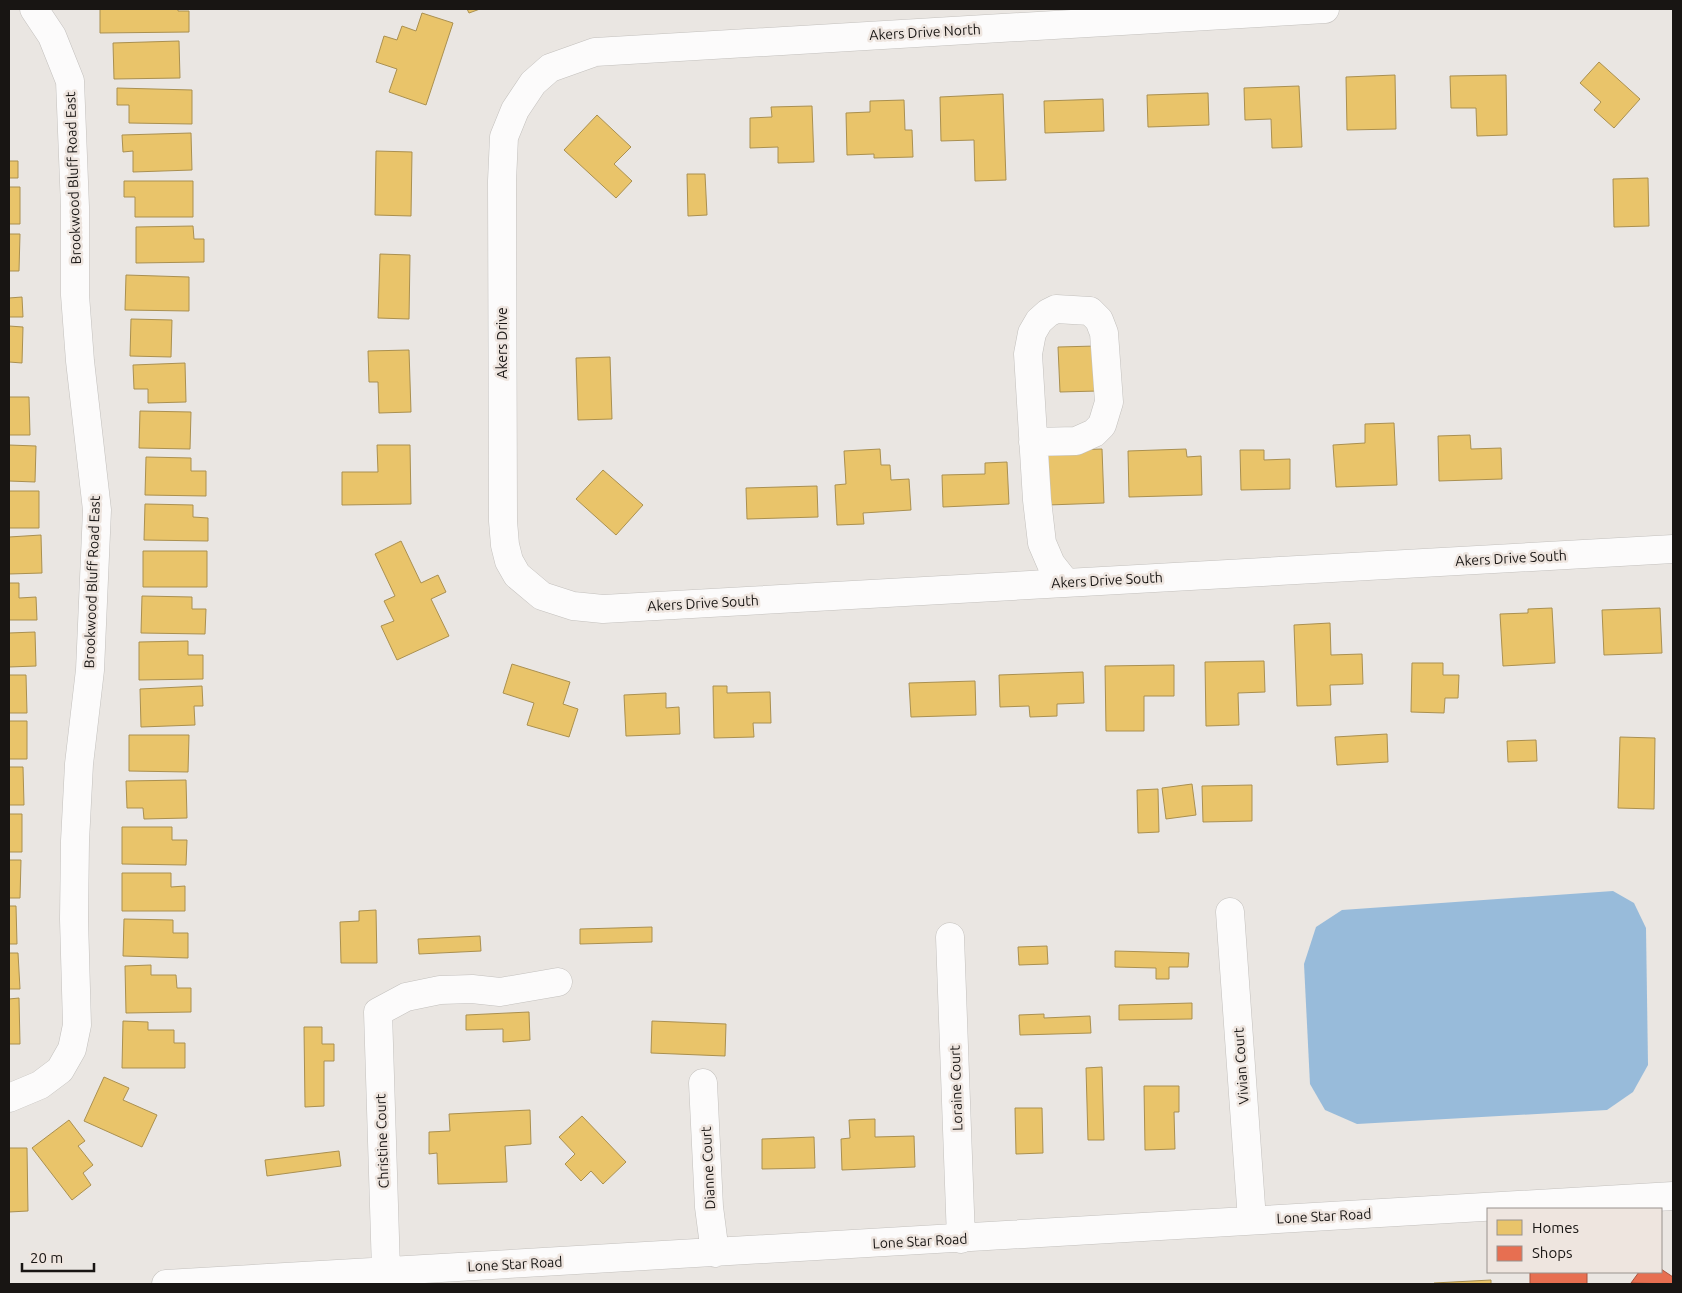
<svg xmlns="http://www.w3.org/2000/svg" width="1682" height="1293" viewBox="0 0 1682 1293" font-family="Ubuntu,sans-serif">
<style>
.water{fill:#98bbda}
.homes{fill:#e9c46a;stroke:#aa9050}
.shops{fill:#e76f51;stroke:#a9543e}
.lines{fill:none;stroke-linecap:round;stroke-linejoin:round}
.minor-casing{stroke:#c3c0bd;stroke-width:29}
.minor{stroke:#fcfbfb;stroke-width:28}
.labels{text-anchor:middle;stroke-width:5;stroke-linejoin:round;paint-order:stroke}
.street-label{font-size:14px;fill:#181513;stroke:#eee5df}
</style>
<rect width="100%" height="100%" fill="#eae6e2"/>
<path class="water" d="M1613,891l21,12 12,25 2,137 -15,27 -26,18 -250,14 -32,-14 -15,-26 -6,-120 12,-37 26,-17z"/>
<path class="homes" d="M100,9h78v2h11v21l-89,1z
M467,9h13l-11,4z
M422,13l31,10 -27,82 -37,-13 8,-23 -21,-7 8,-26 13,4 5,-14 14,5z
M179,41l1,37 -66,1 -1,-36z
M1599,62l41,37 -26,29 -20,-18 7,-8 -21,-19z
M1395,75l1,54 -49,1 -1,-53z
M1506,75l1,60 -30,1 -1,-28h-25l-1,-32z
M1299,86l3,61 -30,1 -1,-29 -26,1 -1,-32z
M117,88l75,2v34l-63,-1v-18h-12z
M1208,93l1,32 -61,2 -1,-32z
M1003,94l3,86 -31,1 -1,-41 -33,1 -1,-44z
M1103,99l1,32 -59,2 -1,-32z
M904,100l1,30h7l1,27 -39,1v-4l-27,1 -1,-42 24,-1v-11z
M812,106l2,56 -36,1v-16l-28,1v-30l22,-1 -1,-10z
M597,115l34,32 -17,17 18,17 -16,17 -52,-48z
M191,133l1,37 -59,2v-21l-10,1 -1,-17z
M376,151l36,1 -1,64 -36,-1z
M9,161h9v17h-9z
M687,174h18l2,41 -19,1z
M1648,178l1,48 -35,1 -1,-48z
M124,181h69v36h-58v-20h-11z
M9,187h11v37h-11z
M193,226l1,13h10v23l-68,1v-36z
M9,234h11l-1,37h-10z
M380,254l30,1 -1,64 -31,-1z
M126,275l63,2v34l-64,-1z
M22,297l1,20h-14v-19z
M131,319l41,1 -1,37 -41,-1z
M9,326l14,1 -1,36 -13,-1z
M1096,346l2,45 -38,1 -2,-45z
M409,350l2,62 -32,1 -1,-31h-9l-1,-31z
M610,357l2,62 -34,1 -2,-62z
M185,363l1,39 -38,1v-14h-14l-1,-24z
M9,397h20l1,38h-21z
M140,411l51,1 -1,37 -51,-1z
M1394,423l3,62 -61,2 -3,-42 32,-2v-19z
M1470,435l1,14 30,-1 1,31 -63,2 -1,-45z
M9,445l27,1 -1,36 -26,-1z
M377,445h33l1,59 -69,1v-33h36z
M880,449l1,16h9l1,15 18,-1 2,31 -48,3 1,11 -27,1 -2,-40 11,-1 -2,-33z
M1102,449l2,54 -56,2 -2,-54z
M1186,449l1,8 14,-1 1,39 -73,2 -1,-46z
M1240,450h24v10l26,-1v30l-49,1z
M146,457l45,1v13h15v25l-61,-1z
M1007,462l2,42 -66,3 -1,-32 43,-1v-11z
M603,470l40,35 -27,30 -40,-36z
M817,486l1,31 -71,2 -1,-31z
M9,491h30v37h-30z
M145,504l48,1v12l15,1v23l-64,-1z
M41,535l1,38 -33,1v-37z
M401,541l20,42 17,-8 8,17 -15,7 18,37 -52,24 -16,-34 13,-5 -10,-20 11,-5 -20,-42z
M143,551h64v36h-64z
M9,583h10v15l17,-1 1,23h-28z
M142,596l50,1v12h14l-1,25 -64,-1z
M1552,608l3,55 -52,3 -3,-52 28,-1v-4z
M1660,608l2,45 -58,2 -2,-45z
M1330,623l1,32 31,-1 1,30 -33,1 1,20 -34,1 -3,-81z
M35,632l1,34 -27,1v-34z
M188,641v14h15v24l-64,1v-38z
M1264,661l1,31 -27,1 1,32 -33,1 -1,-64z
M1412,663h31v12h16l-1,23h-13l-1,15 -33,-1z
M512,664l58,18 -7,22 15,5 -9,28 -42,-12 7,-22 -31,-10z
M1174,665v31h-30v35h-38l-1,-65z
M1083,672l1,31 -27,1v12l-27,1 -1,-11 -29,1 -1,-32z
M9,675h17l1,38h-18z
M975,681l1,34 -65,2 -2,-34z
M202,686l1,20h-9l1,19 -54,2 -1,-38z
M713,686h14v7l43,-1 1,31h-18l1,14 -40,1z
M666,693v15l13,-1 1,27 -54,2 -2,-41z
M9,721h18v38h-18z
M1387,734l1,28 -51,3 -2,-28z
M129,735h60l-1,37 -59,-1z
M1620,737l35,1 -1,71 -36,-1z
M1536,740l1,21 -29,1 -1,-21z
M9,767h14l1,38h-15z
M186,780l1,38 -43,1 -1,-11h-16l-1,-27z
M1192,784l4,31 -30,4 -4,-31z
M1252,785v36l-49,1 -1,-36z
M1158,789l1,43 -21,1 -1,-43z
M9,814h13v38h-13z
M122,827h50v13h15l-1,25 -64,-1z
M9,860h12l-1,38h-11z
M122,873h49v14l14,-1v25h-63z
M9,906h7l1,38h-8z
M376,910l1,53h-36l-1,-41 19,-1v-10z
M124,919l49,1v13h15v25l-65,-2z
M652,927v15l-72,2v-15z
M480,936l1,15 -62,3 -1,-15z
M1047,946l1,18 -29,1 -1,-18z
M1115,951l74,2 -1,14h-19v12h-13v-11l-41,-1z
M9,953h9l2,36h-11z
M151,965v10h25l1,13h14v24l-65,1 -1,-47z
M19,998l1,46h-11v-45z
M1192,1003v16l-73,1v-15z
M529,1012l1,28 -27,2v-13l-37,1v-15z
M1044,1014v4l46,-2 1,17 -71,2 -1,-20z
M123,1021l25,1v8h26v13h11v25h-63z
M652,1021l74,3 -1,32 -74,-3z
M304,1027h18v17h12v17h-10v45l-19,1z
M1102,1067l2,73h-16l-2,-72z
M104,1077l25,11 -6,12 34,15 -15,32 -58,-26z
M1144,1086h35v26h-5l1,37 -30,1z
M1015,1108h27l1,45 -27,1z
M530,1110l1,34 -26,2 2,36 -69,2 -1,-31 -8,1v-22l21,-1 -1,-17z
M582,1116l44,46 -23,22 -12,-13 -10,10 -16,-17 10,-10 -16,-17z
M875,1119v18l39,-1 1,31 -73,3 -1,-31 9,-1 -1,-18z
M69,1120l16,21 -7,5 15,19 -10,8 8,12 -19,15 -40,-52z
M814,1137l1,31 -53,1v-30z
M9,1148h18l1,63 -19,1z
M339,1151l2,15 -74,10 -2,-16z
M1491,1280v4h-57v-1z"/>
<path class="shops" d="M1661,1269l12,8v7l-42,-1 8,-11h22z
M1530,1272h57v12h-57z"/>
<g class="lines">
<defs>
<path id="minor" d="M1325,9l-730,43 -45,16 -17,15 -18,27 -11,27 -2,44 1,340 2,24 4,16 8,14 25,21 31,10 30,3 1070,-60
M1033,442l43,-1 18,-8 8,-8 7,-23 -5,-69 -5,-13 -9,-9 -34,-2 -8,4 -9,8 -7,12 -4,21 9,146 5,43 9,21 15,19
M1230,912l22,308
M950,937l11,302
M703,1083l6,124 6,46
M9,1098l31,-13 20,-15 12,-21 5,-24 -3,-106 1,-78 4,-77 11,-94 7,-160 -17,-149 -5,-66v-88l-5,-126 -18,-45 -18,-27
M386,1270l-8,-258 28,-15 34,-7 32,-1 28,3 58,-10
M166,1284l1507,-88"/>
</defs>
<use href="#minor" class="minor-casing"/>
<use href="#minor" class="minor"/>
</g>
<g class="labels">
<g class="street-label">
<text transform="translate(925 32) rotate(-3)" y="5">Akers Drive North</text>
<text transform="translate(73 178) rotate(-92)" y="5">Brookwood Bluff Road East</text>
<text transform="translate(502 343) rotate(-90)" y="5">Akers Drive</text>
<text transform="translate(1511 558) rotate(-3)" y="5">Akers Drive South</text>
<text transform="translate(1107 580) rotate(-3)" y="5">Akers Drive South</text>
<text transform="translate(92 582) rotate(-88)" y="5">Brookwood Bluff Road East</text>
<text transform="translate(703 603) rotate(-3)" y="5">Akers Drive South</text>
<text transform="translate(1241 1066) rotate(-94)" y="5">Vivian Court</text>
<text transform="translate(956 1088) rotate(-92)" y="5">Loraine Court</text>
<text transform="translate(382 1141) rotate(-92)" y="5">Christine Court</text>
<text transform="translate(708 1168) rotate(-93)" y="5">Dianne Court</text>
<text transform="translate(1324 1216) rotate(-3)" y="5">Lone Star Road</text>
<text transform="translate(920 1241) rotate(-3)" y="5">Lone Star Road</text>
<text transform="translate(515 1264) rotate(-3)" y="5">Lone Star Road</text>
</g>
</g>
<rect width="1682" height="1293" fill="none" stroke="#181513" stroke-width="20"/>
<rect x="1487" y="1208" width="175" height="65" fill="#eee5df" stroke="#98928d"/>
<rect x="1497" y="1220" width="25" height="15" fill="#e9c46a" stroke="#98928d"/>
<text x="1532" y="1233" font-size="15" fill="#181513">Homes</text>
<rect x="1497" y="1246" width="25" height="15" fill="#e76f51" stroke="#98928d"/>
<text x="1532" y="1258" font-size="15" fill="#181513">Shops</text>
<path d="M22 1263v8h72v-8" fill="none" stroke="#181513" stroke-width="2.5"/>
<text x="30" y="1263" font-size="15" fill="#181513" stroke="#eee5df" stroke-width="4" paint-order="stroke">20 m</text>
</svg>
